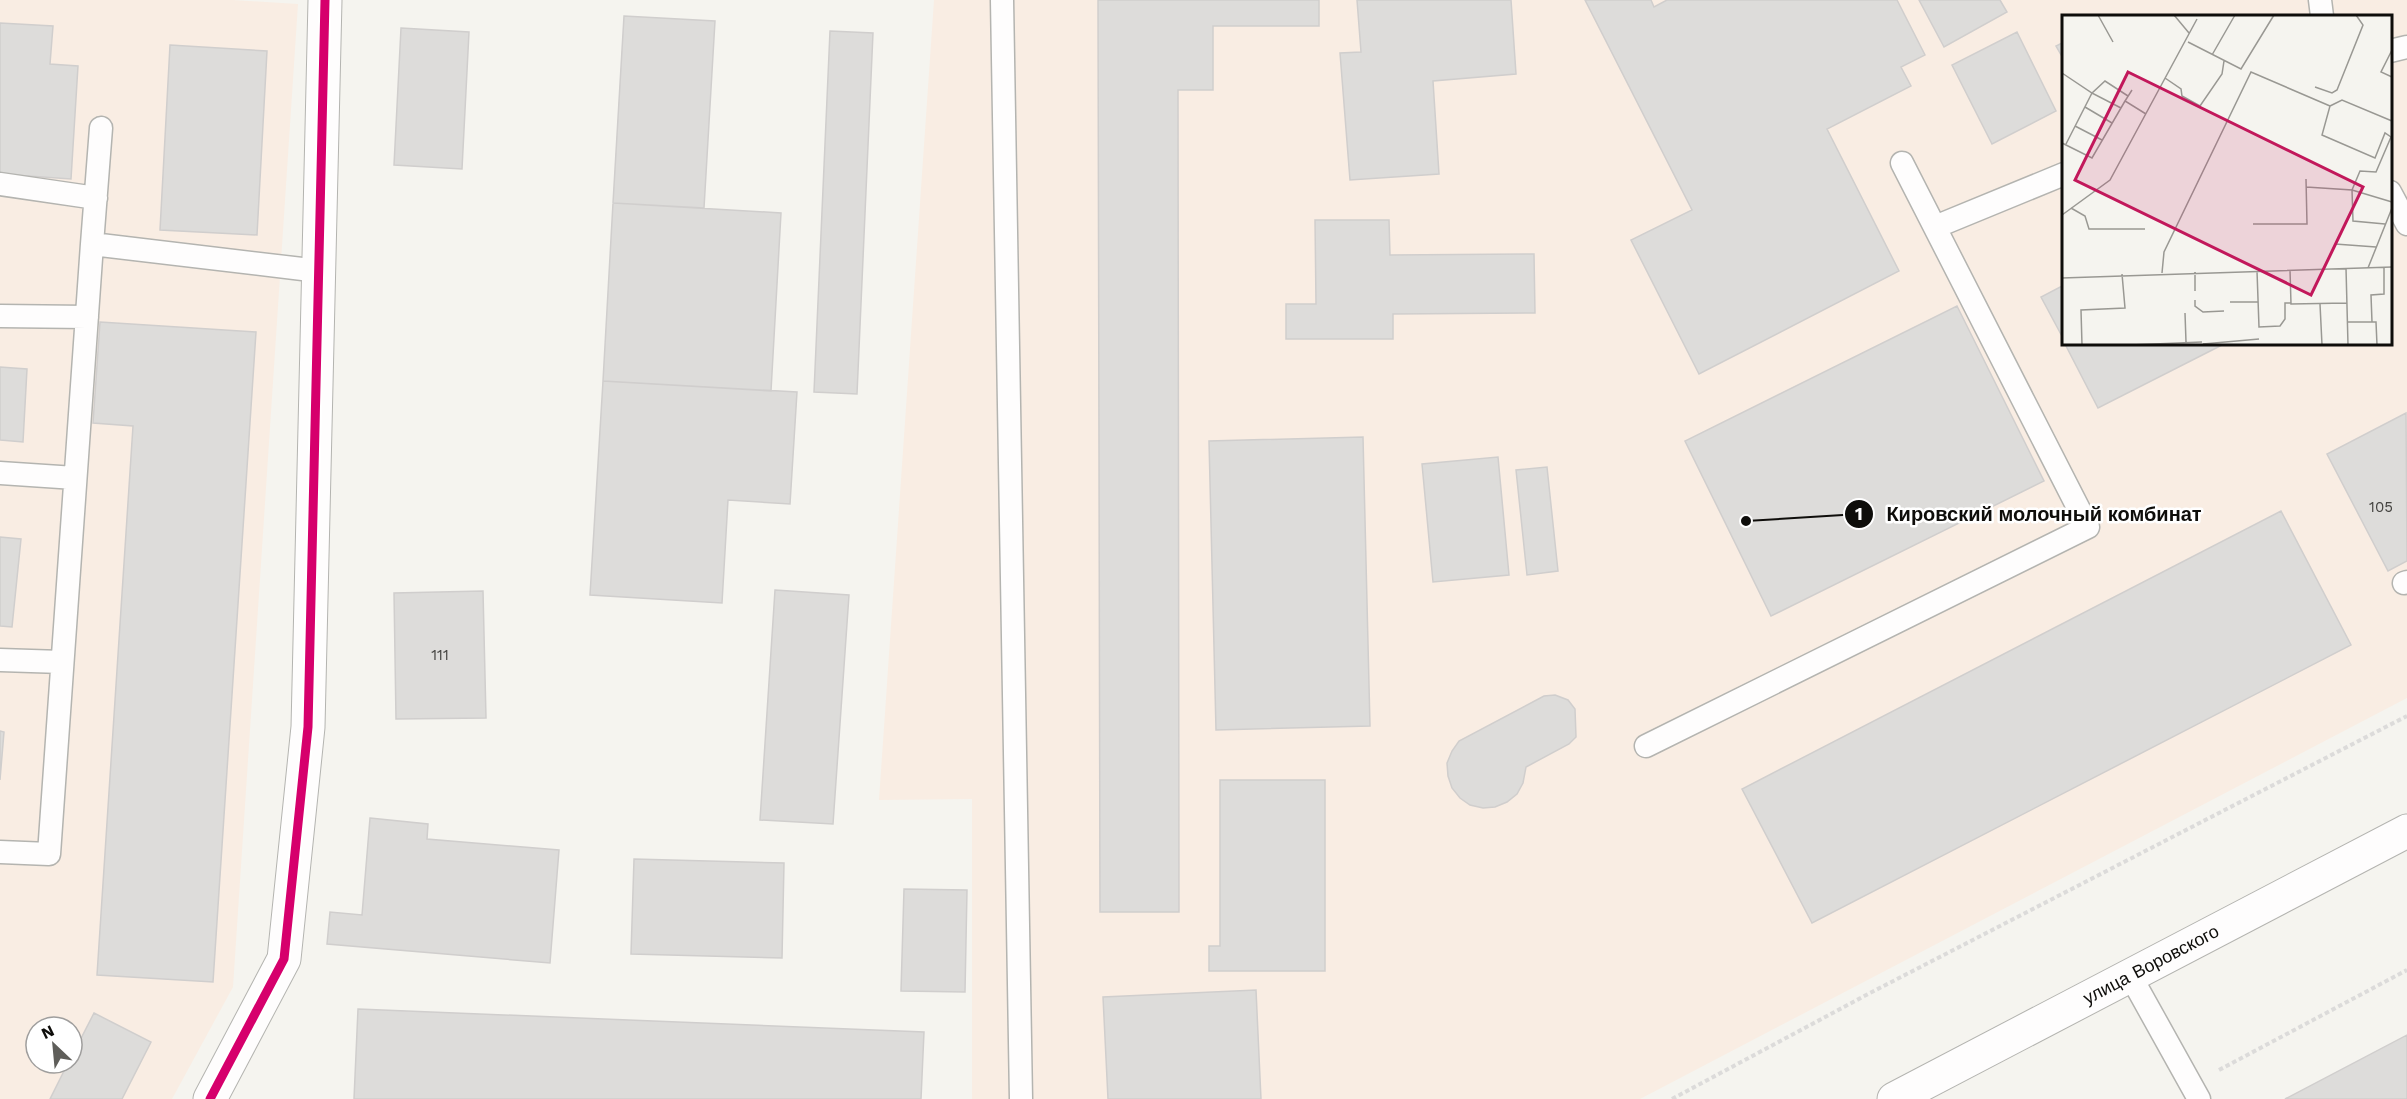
<svg xmlns="http://www.w3.org/2000/svg" width="2407" height="1099" viewBox="0 0 2407 1099" font-family="'Work Sans',sans-serif">
<style>
.industrial{fill:#f9ede3;fill-rule:evenodd}
.building{fill:#dddcda;stroke:#d0cecd;stroke-width:1.5}
.lines{fill:none;stroke-linecap:round;stroke-linejoin:round}
.lane-casing{stroke:#b4b4b0;stroke-width:25}
.street-casing{stroke:#b4b4b0;stroke-width:35}
.secondary-casing{stroke:#b4b4b0;stroke-width:35}
.path{stroke:#dcdbda;stroke-width:4;stroke-dasharray:4.5 3;stroke-linecap:butt}
.lane{stroke:#fefdfd;stroke-width:22}
.street{stroke:#fefdfd;stroke-width:33}
.secondary{stroke:#fefdfd;stroke-width:33}
.cycleway-casing{stroke:#fff;stroke-width:13}
.cycleway{stroke:#d6006c;stroke-width:9}
.labels{text-anchor:middle;stroke-width:5;stroke-linejoin:round;paint-order:stroke}
.number-label{font-size:15px;fill:#43423f}
.street-label{font-size:18px;fill:#0e0d0a;stroke:#fff}
.inset-road{fill:none;stroke:#999893;stroke-width:1.5}
.view{fill:#c2185b;fill-opacity:0.15;stroke:#c2185b;stroke-width:3}
.inset-edge{fill:none;stroke:#0e0d0a;stroke-width:3}
.leader{fill:none;stroke:#0e0d0a;stroke-width:2}
.callout-dot{fill:#0e0d0a;stroke:#fff;stroke-width:2}
.mark-label{font-size:18px;text-anchor:middle;font-weight:bold;fill:#fff}
.callout-label{font-size:20px;text-anchor:middle;font-weight:bold;fill:#0e0d0a;stroke:#fff;stroke-width:5;stroke-linejoin:round;paint-order:stroke}
</style>
<rect width="100%" height="100%" fill="#f5f4ef"/>
<path class="industrial" d="M0,0h233l65,4 -65,983 -61,112h-172zM36,1027h36v36h-36z
M934,0h1473v698l-767,401h-668v-300l-93,1zM2064,16h326v328h-326z"/>
<path class="building" d="M1098,0h221v26h-106v64h-35l1,822h-79z
M1357,0h154l5,74 -83,7 6,93 -89,6 -10,-127 21,-1z
M1585,0h66l3,7 13,-7h230l28,55 -24,12 10,19 -84,43 72,142 -200,103 -68,-134 61,-30z
M1919,0h81l7,12 -63,35z
M624,16l91,5 -11,187 -91,-5z
M0,23l53,3 -3,38 28,2 -7,113 -71,-5z
M401,28l68,4 -7,137 -68,-4z
M830,31l43,2 -16,361 -43,-2z
M2017,32l39,79 -64,33 -40,-79z
M2064,42v18l-8,-14z
M170,45l97,6 -10,184 -97,-5z
M613,203l168,10 -10,178 -168,-10z
M1315,220h74l1,35 144,-1 1,59 -142,1v25h-107v-35h30z
M2064,285v55l-23,-43z
M1957,306l87,175 -273,135 -86,-175z
M100,322l156,10 -43,650 -116,-7 36,-549 -40,-3z
M2065,344h159l-126,64z
M0,367l27,2 -4,73 -23,-2z
M603,381l194,11 -7,112 -62,-4 -6,103 -132,-8z
M2406,413l1,148 -19,10 -61,-117z
M1363,437l7,289 -154,4 -7,-289z
M1498,457l11,118 -76,7 -11,-118z
M1547,467l11,104 -31,4 -11,-105z
M2281,511l70,134 -539,278 -70,-134z
M0,537l21,2 -9,88 -12,-1z
M775,590l74,5 -16,229 -73,-4z
M483,591l3,127 -90,1 -2,-126z
M1555,695l13,5 7,9 1,28 -7,7 -43,23 -3,16 -6,11 -10,8 -12,5 -12,1 -13,-3 -10,-7 -8,-10 -4,-12 -1,-13 5,-12 7,-10 85,-45z
M0,731l4,1 -4,48z
M1220,780h105v191h-116v-25h11z
M370,818l58,6 -1,15 132,11 -9,113 -223,-19 3,-32 32,3z
M634,859l150,4 -2,95 -151,-4z
M904,889l63,1 -2,102 -64,-1z
M1256,990l5,109h-153l-5,-102z
M358,1009l566,23 -3,67h-567z
M94,1013l57,29 -29,57h-72l18,-36h4v-7z
M2407,1035v64h-122z"/>
<g class="lines">
<defs>
<path id="lane" d="M1002,0l19,1099
M2320,0l2,16
M2390,51l17,-4
M101,128l-9,116 227,27
M0,184l96,14
M2390,192l17,32
M1935,227l129,-53
M0,316l87,1
M0,473l75,5
M2404,583l3,-1
M0,660l62,2
M1646,746l442,-219 -186,-364
M0,852l49,2 43,-610
M2130,975l69,124"/>
<path id="street" d="M210,1099l74,-140 24,-232 17,-727"/>
<g id="secondary">
<path id="s1" d="M1894,1099l513,-268"/>
</g>
</defs>
<use href="#lane" class="lane-casing"/>
<use href="#street" class="street-casing"/>
<use href="#secondary" class="secondary-casing"/>
<path class="path" d="M2219,1070l188,-100
M1672,1099l198,-106 537,-277"/>
<use href="#lane" class="lane"/>
<use href="#street" class="street"/>
<use href="#secondary" class="secondary"/>
<defs>
<path id="cycleway" d="M210,1099l74,-140 24,-232 17,-727"/>
</defs>
<use href="#cycleway" class="cycleway-casing"/>
<use href="#cycleway" class="cycleway"/>
</g>
<g class="labels">
<g class="number-label">
<text x="2381" y="512">105</text>
<text x="440" y="660">111</text>
</g>
<g class="street-label">
<text dy="6" stroke="none"><textPath href="#s1" startOffset="290">улица Воровского</textPath></text>
</g>
</g>
<g transform="translate(2062 15)">
<rect width="330" height="330" fill="#f5f4ef"/>
<path class="inset-road" d="M36,0l15,27M112,0l15,18M126,27l53,27 33,-54M330,35l-11,22 11,5M150,40l23,-40M0,58l30,20 13,-12 23,15M103,63l16,11 1,7 18,10 22,-32 2,-13M253,72l17,6 5,-3 26,-65 -7,-10M70,75l-7,11 21,13M268,91l12,-6 50,21M23,92l27,16M13,111l27,14M0,128l30,15 33,-57M4,129l26,-51 29,15M244,172l46,3 1,31 32,3M9,193l14,8 4,13h56M0,200l48,-35 87,-161M191,209h54l-1,-45M273,229l41,3M284,253l2,77M306,253l24,-60M228,255l1,34 56,-1M195,256l2,56 21,-1 5,-7v-16h6M133,257v19M100,258l2,-21 87,-180 79,34 -8,29 53,23 10,-25 6,4 -15,35 -16,-1 -8,19 40,12M0,263l330,-11M133,285v6l8,6 21,-1M168,287h28M258,289l2,41M123,298l1,29M286,307h28l1,23M310,307l-1,-27 13,-1v-27M141,329l56,-5M20,330l-1,-35 44,-2 -3,-34M68,330l72,-3"/>
<path class="view" d="M66,57l235,115 -52,108 -236,-115z"/>
<rect width="330" height="330" class="inset-edge"/>
</g>
<path class="leader" d="M1746 521L1859 514"/>
<g class="callout-dot">
<circle cx="1746" cy="521" r="6"/>
<circle cx="1859" cy="514" r="15"/>
</g>
<g class="mark-label">
<text x="1859" y="520">1</text>
</g>
<g class="callout-label">
<text x="2044" y="521">Кировский молочный комбинат</text>
</g>
<g transform="translate(54 1045) rotate(334)"><circle r="28" fill="#ffffff" stroke="#9f9e9d" stroke-width="1.5"/>
<path d="M0-4.5L10 22L0 15L-10 22Z" fill="#5f5e5a"/>
<text y="-9" font-size="16" font-weight="bold" text-anchor="middle" fill="#0e0d0a">N</text>
</g>
</svg>
